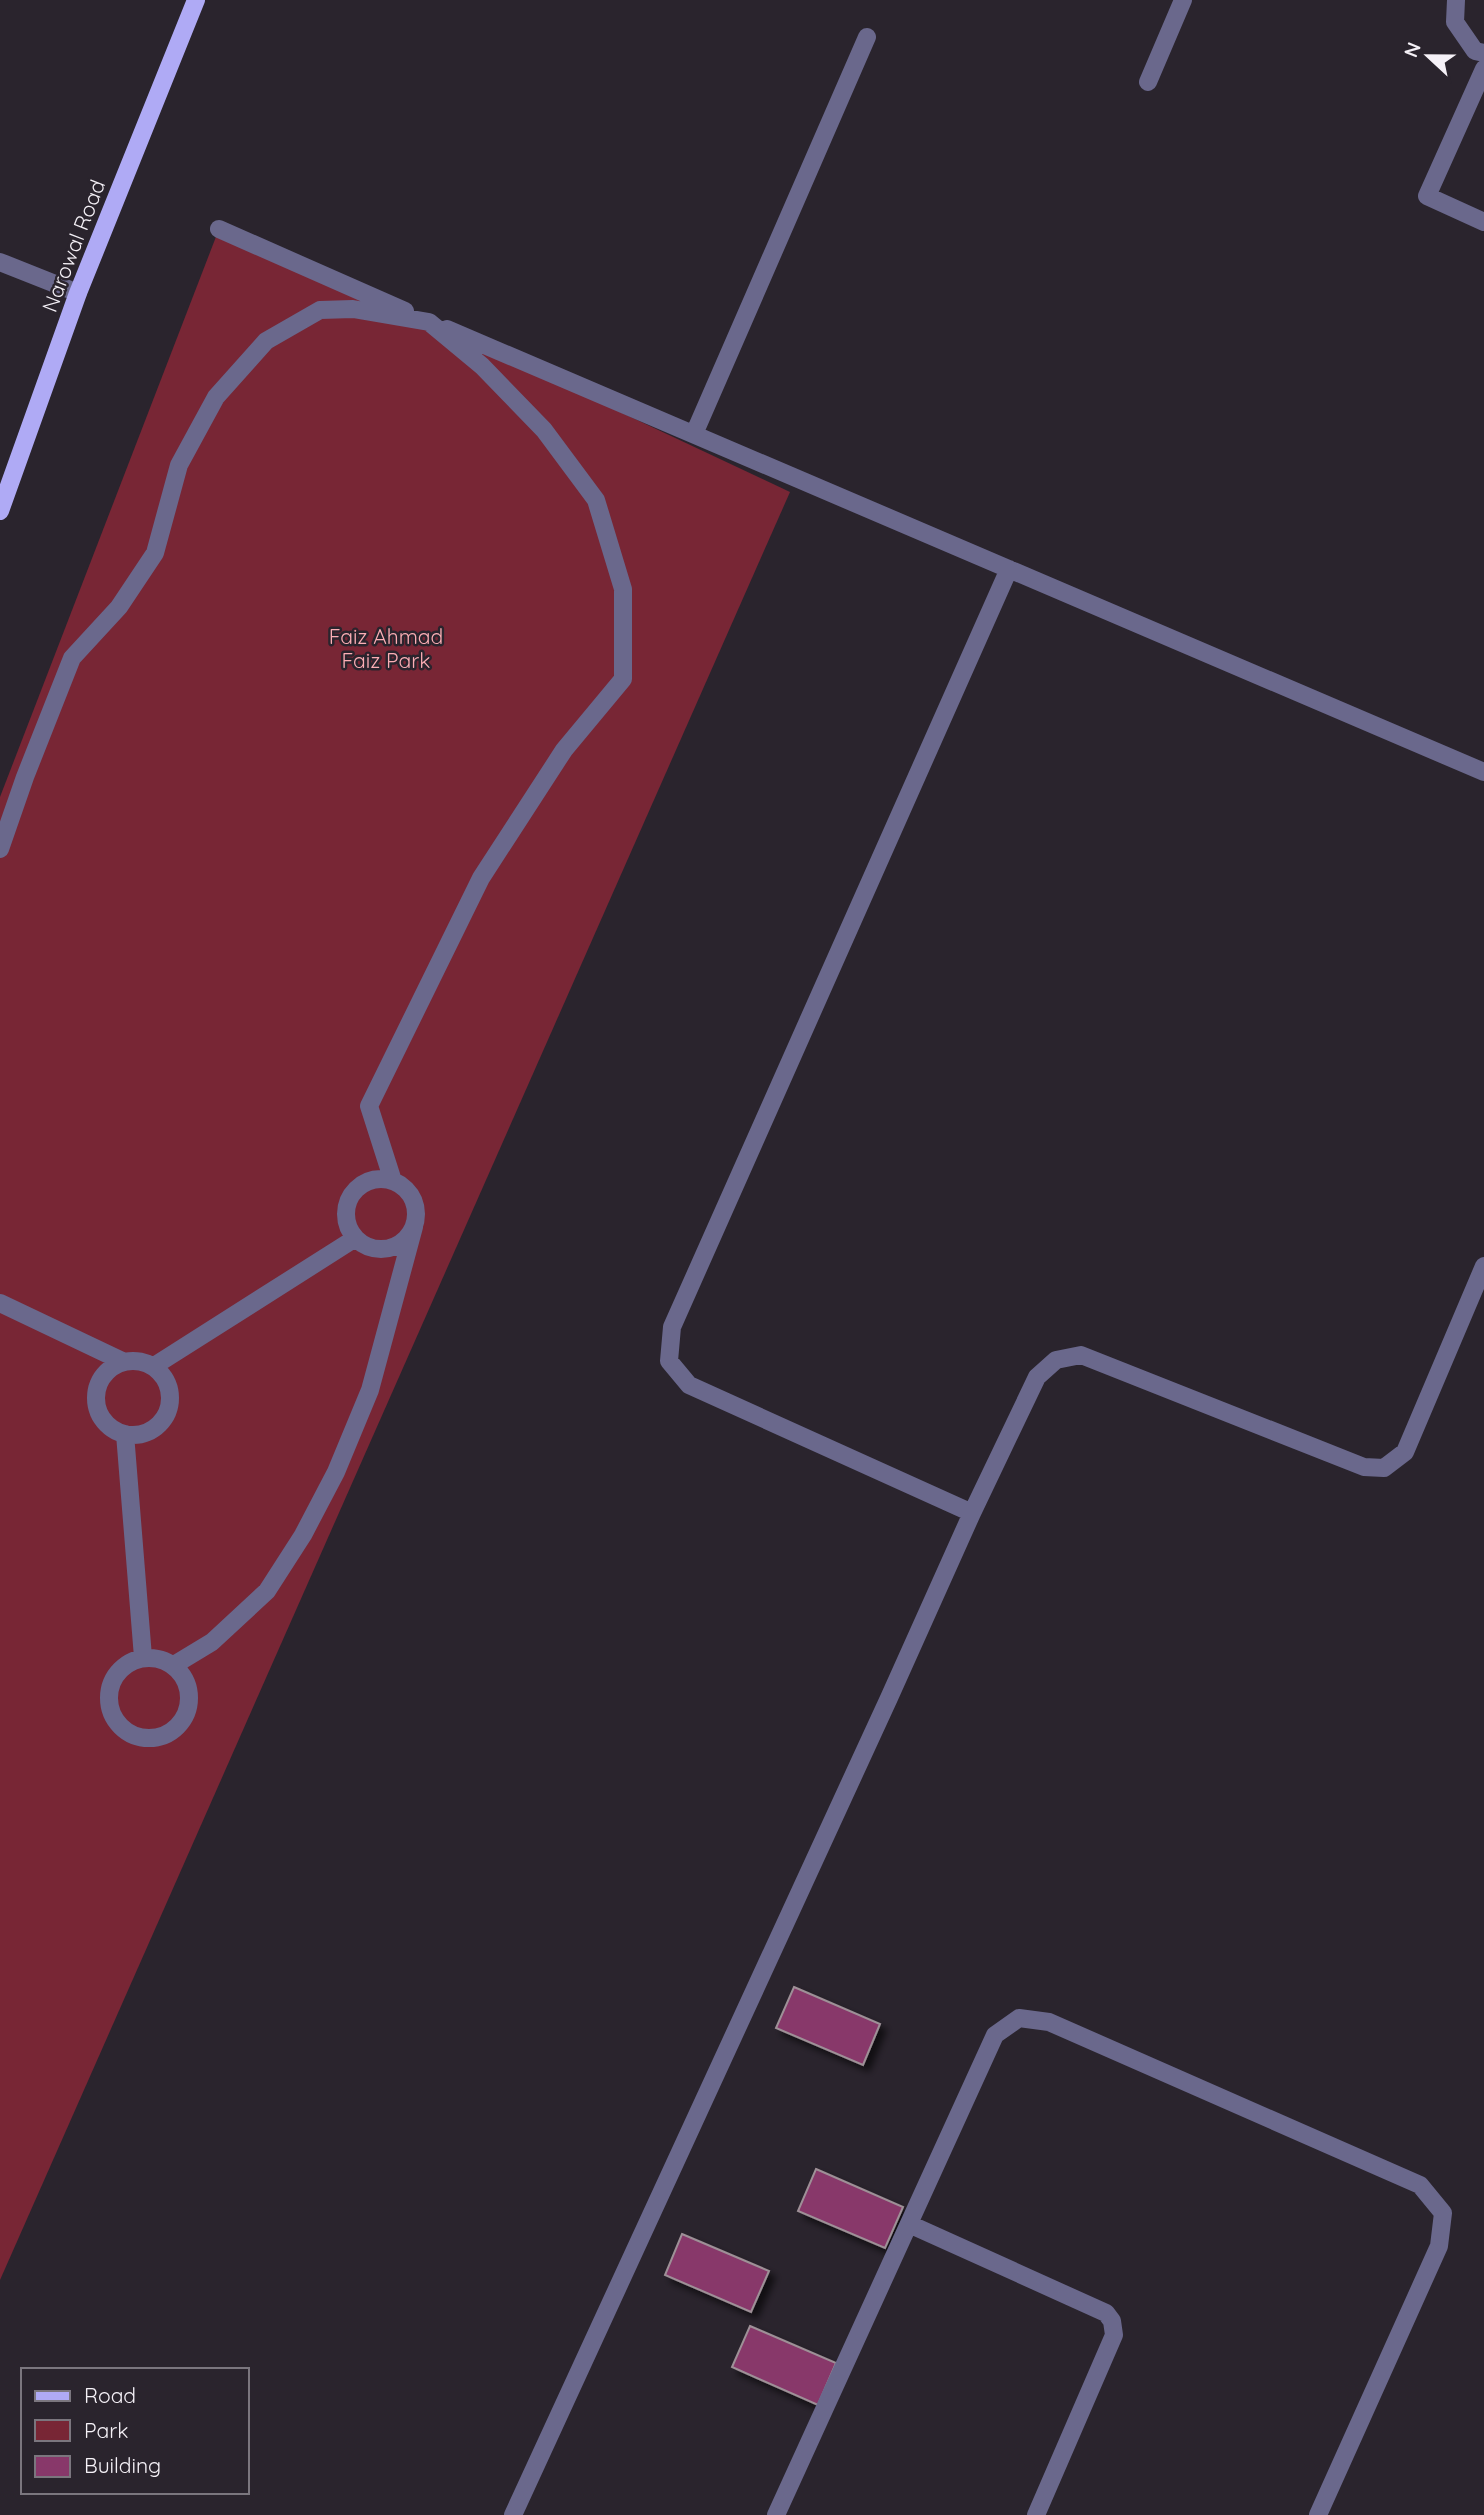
<svg xmlns="http://www.w3.org/2000/svg" width="1484" height="2515" viewBox="0 0 1484 2515" font-family="Quicksand,sans-serif">
<style>
.green{fill:#782635}
.building{fill:#88386a;stroke:#9e9097;stroke-width:2;filter:url(#shadow)}
.lines{fill:none;stroke-linecap:round;stroke-linejoin:round}
.street{stroke:#6a688c;stroke-width:18}
.primary{stroke:#afaaf5;stroke-width:18}
.labels{text-anchor:middle;stroke-width:5;stroke-linejoin:round;paint-order:stroke}
.street-label{font-size:21px;fill:#f5f1f7;stroke:#2a242d}
.park-label{font-size:21px;fill:#fdaeb5;stroke:#2a242d}
</style>
<defs>
<filter id="shadow"><feDropShadow dx="6" dy="6" stdDeviation="3.5" flood-color="#0009"/></filter>
</defs>
<rect width="100%" height="100%" fill="#2a242d"/>
<path class="green" d="M219,229l210,93 361,170 -790,1788v-1483z"/>
<path class="building" d="M794,1987l86,37 -17,41 -87,-37z
M816,2169l87,38 -18,41 -87,-37z
M682,2234l87,37 -18,41 -86,-37z
M750,2326l86,37 -18,42 -86,-38z"/>
<g class="lines">
<path class="street" d="M1456,0l-1,22 20,29 9,2
M1484,69l-57,127 57,26
M1148,82l35,-82
M219,229l186,82
M0,262l78,31
M447,329l1037,443
M694,434l173,-397
M0,849l25,-72 47,-119 47,-51 36,-54 24,-88 37,-68 50,-56 54,-31 33,-1 76,13 53,44 62,64 52,70 27,89v90l-59,71 -83,128 -112,228 24,75
M346 1214a35 35 0 1 1 70 0a35 35 0 1 1-70 0Z
M0,1303l122,58
M96 1398a37 37 0 1 1 74 0a37 37 0 1 1-74 0Z
M154,1366l200,-127
M125,1434l18,223
M972,1513l-283,-128 -20,-24 3,-34 337,-758
M109 1698a40 40 0 1 1 80 0a40 40 0 1 1-80 0Z
M174,1665l38,-23 55,-51 36,-56 33,-63 34,-82 44,-163
M909,2224l197,89 6,8 2,14 -78,180
M513,2515l376,-817 83,-185 65,-136 19,-17 25,-5 283,112 20,1 21,-16 79,-186
M776,2515l219,-480 24,-17 30,4 371,163 23,28 -4,33 -121,269"/>
<path class="primary" d="M0,511l78,-218 118,-293"/>
</g>
<g class="labels">
<g class="street-label">
<text transform="translate(74 246) rotate(-69)" y="7">Narowal Road</text>
</g>
<g class="park-label">
<text x="386" y="644">Faiz Ahmad<tspan x="386" dy="24">Faiz Park</tspan></text>
</g>
</g>
<rect x="21" y="2368" width="228" height="126" fill="#2a242d" stroke="#7b767e" stroke-width="2"/>
<rect x="35" y="2391" width="35" height="10" fill="#afaaf5" stroke="#7b767e" stroke-width="2"/>
<text x="84" y="2403" font-size="21" fill="#f5f1f7">Road</text>
<rect x="35" y="2420" width="35" height="21" fill="#782635" stroke="#7b767e" stroke-width="2"/>
<text x="84" y="2438" font-size="21" fill="#f5f1f7">Park</text>
<rect x="35" y="2456" width="35" height="21" fill="#88386a" stroke="#7b767e" stroke-width="2"/>
<text x="84" y="2473" font-size="21" fill="#f5f1f7">Building</text>
<g transform="translate(1428 56) rotate(292)" stroke="#2a242d" stroke-width="5" paint-order="stroke">
<path d="M0-5L12 26L0 18L-12 26Z" fill="#f5f1f7"/>
<text y="-10" font-size="19" font-weight="bold" text-anchor="middle" fill="#f5f1f7">N</text>
</g>
</svg>
